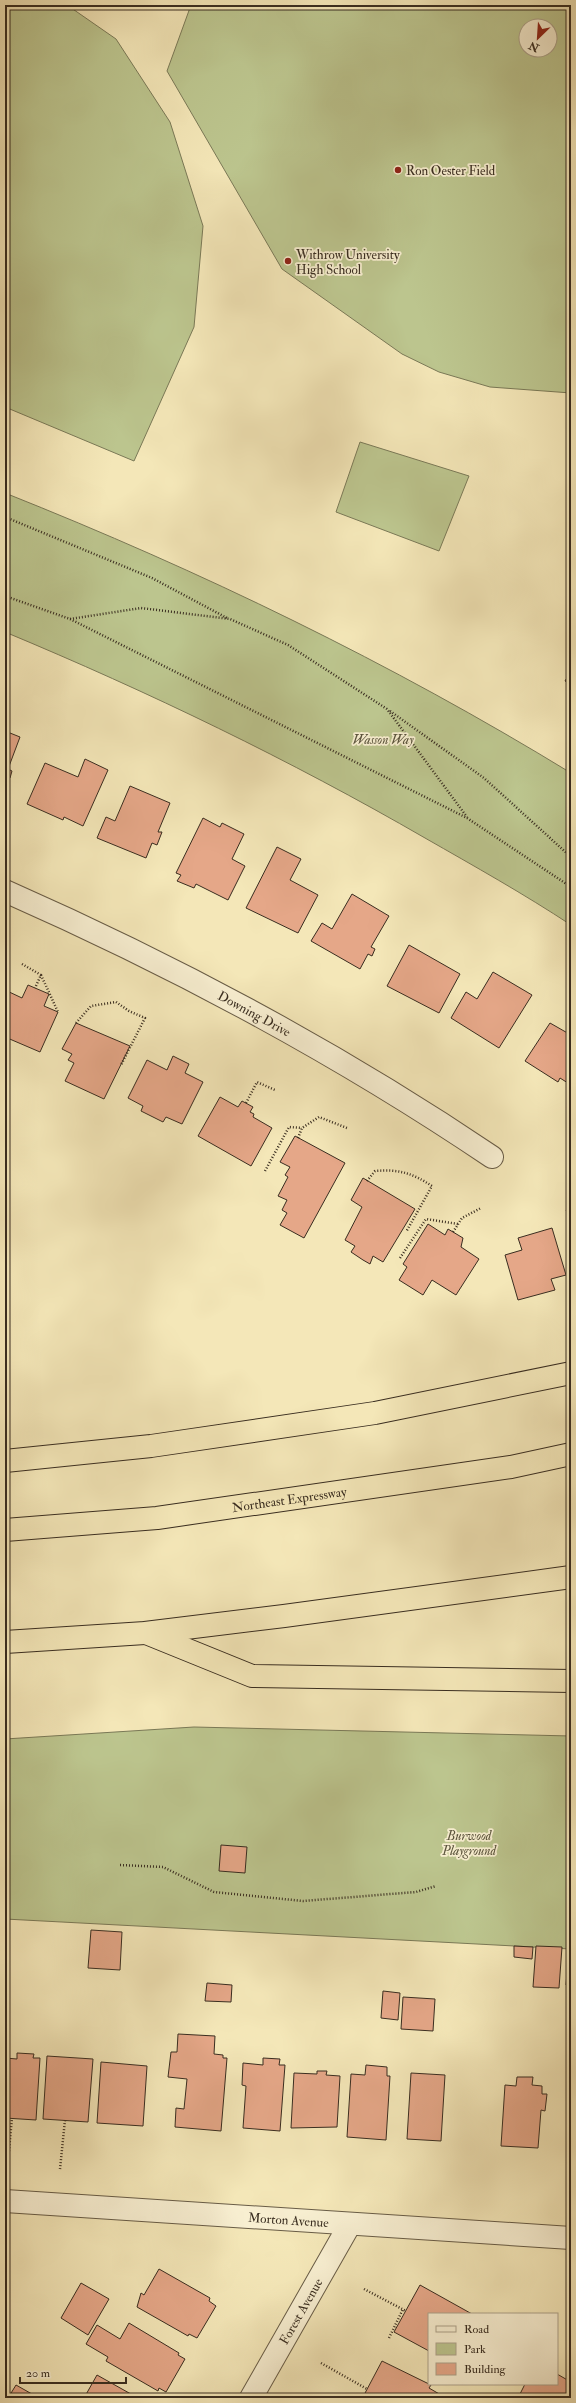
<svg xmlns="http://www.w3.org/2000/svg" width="576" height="2403" viewBox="0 0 576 2403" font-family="'IM FELL Double Pica',serif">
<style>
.green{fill:#bcc58e;stroke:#7a7957;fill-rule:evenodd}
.building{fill:#e5a788;stroke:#392d20}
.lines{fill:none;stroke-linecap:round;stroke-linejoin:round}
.street-casing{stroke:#685c46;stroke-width:24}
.highway-casing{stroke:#392d20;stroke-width:24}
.path{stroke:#392d20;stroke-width:2.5;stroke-dasharray:1 2;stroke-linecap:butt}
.street{stroke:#f8efd1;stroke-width:22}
.highway{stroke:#f4e7b8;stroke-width:22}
.poi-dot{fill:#8f2418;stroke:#f8efd1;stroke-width:1.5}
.labels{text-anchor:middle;stroke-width:3.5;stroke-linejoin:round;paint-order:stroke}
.poi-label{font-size:13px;fill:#392d20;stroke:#f8efd1;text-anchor:start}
.park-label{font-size:13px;font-style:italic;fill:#5a533c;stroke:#f8efd1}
.street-label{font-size:13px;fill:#392d20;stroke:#f8efd1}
</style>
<rect width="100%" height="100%" fill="#f4e7b8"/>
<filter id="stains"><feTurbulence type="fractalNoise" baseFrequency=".005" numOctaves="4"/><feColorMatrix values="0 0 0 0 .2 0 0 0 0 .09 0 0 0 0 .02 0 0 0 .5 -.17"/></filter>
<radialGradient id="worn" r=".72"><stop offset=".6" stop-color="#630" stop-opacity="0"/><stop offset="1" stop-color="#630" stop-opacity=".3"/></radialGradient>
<path class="green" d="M5,5h62l49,34 54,83 33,104 -9,101 -60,134 -129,-54z
M191,5h380v388l-81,-6 -51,-15 -37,-18 -120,-85 -115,-198zM526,26h24v24h-24z
M360,442l109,34 -30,75 -103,-39z
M5,493c196,78 386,170 566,280v152c-47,-31 -97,-59 -146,-87 -135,-78 -276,-146 -420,-206z
M194,1727l377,9v213l-566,-30v-180z"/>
<path class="building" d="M571,671v13l-6,-3z
M5,731l15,6 -12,32 4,2 -2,7 -5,-1z
M85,759l23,11 -25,56 -19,-9 -1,3 -36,-16 18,-41 33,14z
M130,786l40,17 -12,29h4l-5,13 -5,-2 -6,15 -49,-20 9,-21 9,4z
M203,818l17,9 2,-4 22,11 -12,25 13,7 -17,34 -32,-16 -2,4 -17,-7 4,-6 -5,-2z
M277,847l24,12 -11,21 28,15 -20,38 -52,-25z
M352,894l37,22 -18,31 4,2 -3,7 -4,-2 -8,15 -49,-28 11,-18 10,6z
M409,945l51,29 -21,39 -52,-27z
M493,972l39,23 -33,53 -48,-30 15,-26 11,7z
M28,985l21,9 -5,12 14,6 -18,40 -35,-15v-47l17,8z
M76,1023l54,23 -26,53 -39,-18 9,-18 -6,-3 4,-6 -10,-5z
M550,1023l21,12v50l-11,-7 -2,4 -33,-21z
M173,1056l16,8 -4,9 18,9 -21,42 -16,-7 -3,5 -22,-11 2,-5 -15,-8 19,-38 20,10z
M220,1097l18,10 4,-6 11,6 -3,5 4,2 -1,3 19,11 -21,38 -53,-30z
M295,1136l50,27 -41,75 -24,-13 7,-12 -5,-3 5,-10 -9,-4 10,-19 -3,-2 5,-8 -10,-5z
M363,1178l52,31 -32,53 -10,-6 -3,8 -7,-4 -12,-8 4,-6 -10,-6 17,-33 -11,-7z
M571,1203v11l-5,-3z
M428,1224l17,11 3,-6 15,9 -2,9 18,12 -23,36 -24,-15 -9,15 -24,-15 8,-13 -4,-3z
M552,1228l14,47 -15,4 4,11 -37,10 -13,-45 17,-5 -4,-12z
M221,1845l26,2 -2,26 -26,-2z
M91,1930l31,2 -2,38 -32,-2z
M514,1946l19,1 -1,12 -18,-2z
M536,1946l26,1 -3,41 -26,-1z
M569,1947h2v38h-5z
M207,1983l25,2 -1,17 -26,-1z
M383,1991l17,2 -2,27 -17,-2z
M403,1997l32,2 -2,32 -32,-2z
M178,2034l37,2 -1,18 9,1v3h4l-6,73 -46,-4 1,-19 8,1 3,-30 -19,-2 3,-25h6z
M17,2053l17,1 -1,4h7l-4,62 -31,-2v-60l12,1z
M47,2056l46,3 -5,63 -45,-3z
M263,2058l17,1 -1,6h6l-5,66 -37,-3 3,-42 -4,-1 1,-22 20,2z
M101,2062l46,4 -4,60 -46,-3z
M366,2065l21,2v9h3l-4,64 -39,-3 4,-63 14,1z
M317,2071h10l-1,4 14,1 -3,51 -46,1 3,-55 23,1z
M411,2073l34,2 -4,66 -34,-2z
M517,2077h16l-1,8 10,1v8h5l-2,17 -4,-1 -3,38 -37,-2 4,-61 11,1z
M571,2090v62h-4z
M159,2269l51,29 -1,3 7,5 -19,32 -8,-4 -1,2 -51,-29 4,-14 3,2z
M81,2283l28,16 -21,36 -27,-17z
M420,2285l52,29h-43v37l-35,-19z
M129,2323l50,30 -1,2 7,4 -19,33 -7,-4 -1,3 -52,-30 2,-4 -22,-13 11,-19 23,14z
M382,2361l49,24 -2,3 12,7 -2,3h-71l-4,-3z
M557,2374l14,8 -1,16h-52l7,-14h32z
M97,2375l41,23h-54z
M16,2385l23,13h-31z"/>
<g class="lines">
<defs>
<g id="street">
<path id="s1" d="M5,891c170,75 333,162 487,266"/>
<path id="s2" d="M5,2201l566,37"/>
<path id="s3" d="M251,2398l99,-174"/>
</g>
<g id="highway">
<path d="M5,1461l146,-15 224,-33 196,-40"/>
<path id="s4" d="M5,1530l152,-12 354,-51 60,-13"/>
<path d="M146,1633l106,43 319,5"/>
<path d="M5,1642l140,-9 139,-17 287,-39"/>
</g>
</defs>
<use href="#street" class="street-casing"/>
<use href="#highway" class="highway-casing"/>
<path class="path" d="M5,517l147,61 75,40
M5,596l65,23 397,199 104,69
M70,619l71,-11 89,11 58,26 99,64 80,108
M390,711l94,67 87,79
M22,964l19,11 -6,13
M41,975l17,37
M76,1023l15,-17 25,-4 13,9 16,7 -24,47
M246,1103l11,-21 18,8
M298,1138l4,-10 17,-11 28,11
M265,1171l24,-44 13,1
M367,1181l8,-10c24,-2 37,2 57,15l-26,46
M453,1232l9,-14 19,-10
M400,1258l26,-39 32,5
M120,1865l43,2 51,25 89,9 113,-9 20,-6
M60,2169l5,-49
M7,2172l5,-54
M364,2289l42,22
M389,2338l14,-29
M321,2363l46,26"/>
<use href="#street" class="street"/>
<use href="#highway" class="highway"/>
</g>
<g class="poi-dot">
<circle cx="398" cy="170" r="4"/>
<circle cx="288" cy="261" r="4"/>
</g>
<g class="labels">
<g class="poi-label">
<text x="406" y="175">Ron Oester Field</text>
<text x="296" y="259">Withrow University<tspan x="296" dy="15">High School</tspan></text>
</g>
<g class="park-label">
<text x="383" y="744">Wasson Way</text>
<text x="469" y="1840">Burwood<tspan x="469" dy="15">Playground</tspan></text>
</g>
<g class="street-label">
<text dy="5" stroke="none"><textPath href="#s1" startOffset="278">Downing Drive</textPath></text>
<text dy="5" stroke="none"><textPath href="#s4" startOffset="286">Northeast Expressway</textPath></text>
<text dy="5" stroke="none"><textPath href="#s2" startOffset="284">Morton Avenue</textPath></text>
<text dy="5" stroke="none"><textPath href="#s3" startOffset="100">Forest Avenue</textPath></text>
</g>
</g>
<rect width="576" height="2403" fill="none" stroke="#f4e7b8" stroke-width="20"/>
<rect x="6" y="6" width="564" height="2391" fill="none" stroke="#392d20" stroke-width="2"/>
<rect x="10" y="10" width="556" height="2383" fill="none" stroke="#392d20"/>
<rect x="428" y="2313" width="130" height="72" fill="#f8efd1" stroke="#aca18a"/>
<rect x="436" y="2326" width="20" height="6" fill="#f8efd1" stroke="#aca18a"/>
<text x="464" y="2333" font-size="12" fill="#392d20">Road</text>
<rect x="436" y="2343" width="20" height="12" fill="#bcc58e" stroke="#aca18a"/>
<text x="464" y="2353" font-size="12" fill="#392d20">Park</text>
<rect x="436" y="2363" width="20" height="12" fill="#e5a788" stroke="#aca18a"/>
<text x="464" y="2373" font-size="12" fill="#392d20">Building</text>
<g transform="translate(538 38) rotate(205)"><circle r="19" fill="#f8efd1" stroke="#aca18a"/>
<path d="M0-3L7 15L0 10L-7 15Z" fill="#8f2418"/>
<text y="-6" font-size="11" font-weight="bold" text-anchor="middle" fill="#392d20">N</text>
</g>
<path d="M20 2377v6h106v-6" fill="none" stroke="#392d20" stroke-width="2"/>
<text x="26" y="2377" font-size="12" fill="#392d20" stroke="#f8efd1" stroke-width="3" paint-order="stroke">20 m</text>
<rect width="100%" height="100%" filter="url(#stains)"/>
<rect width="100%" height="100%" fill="url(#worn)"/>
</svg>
